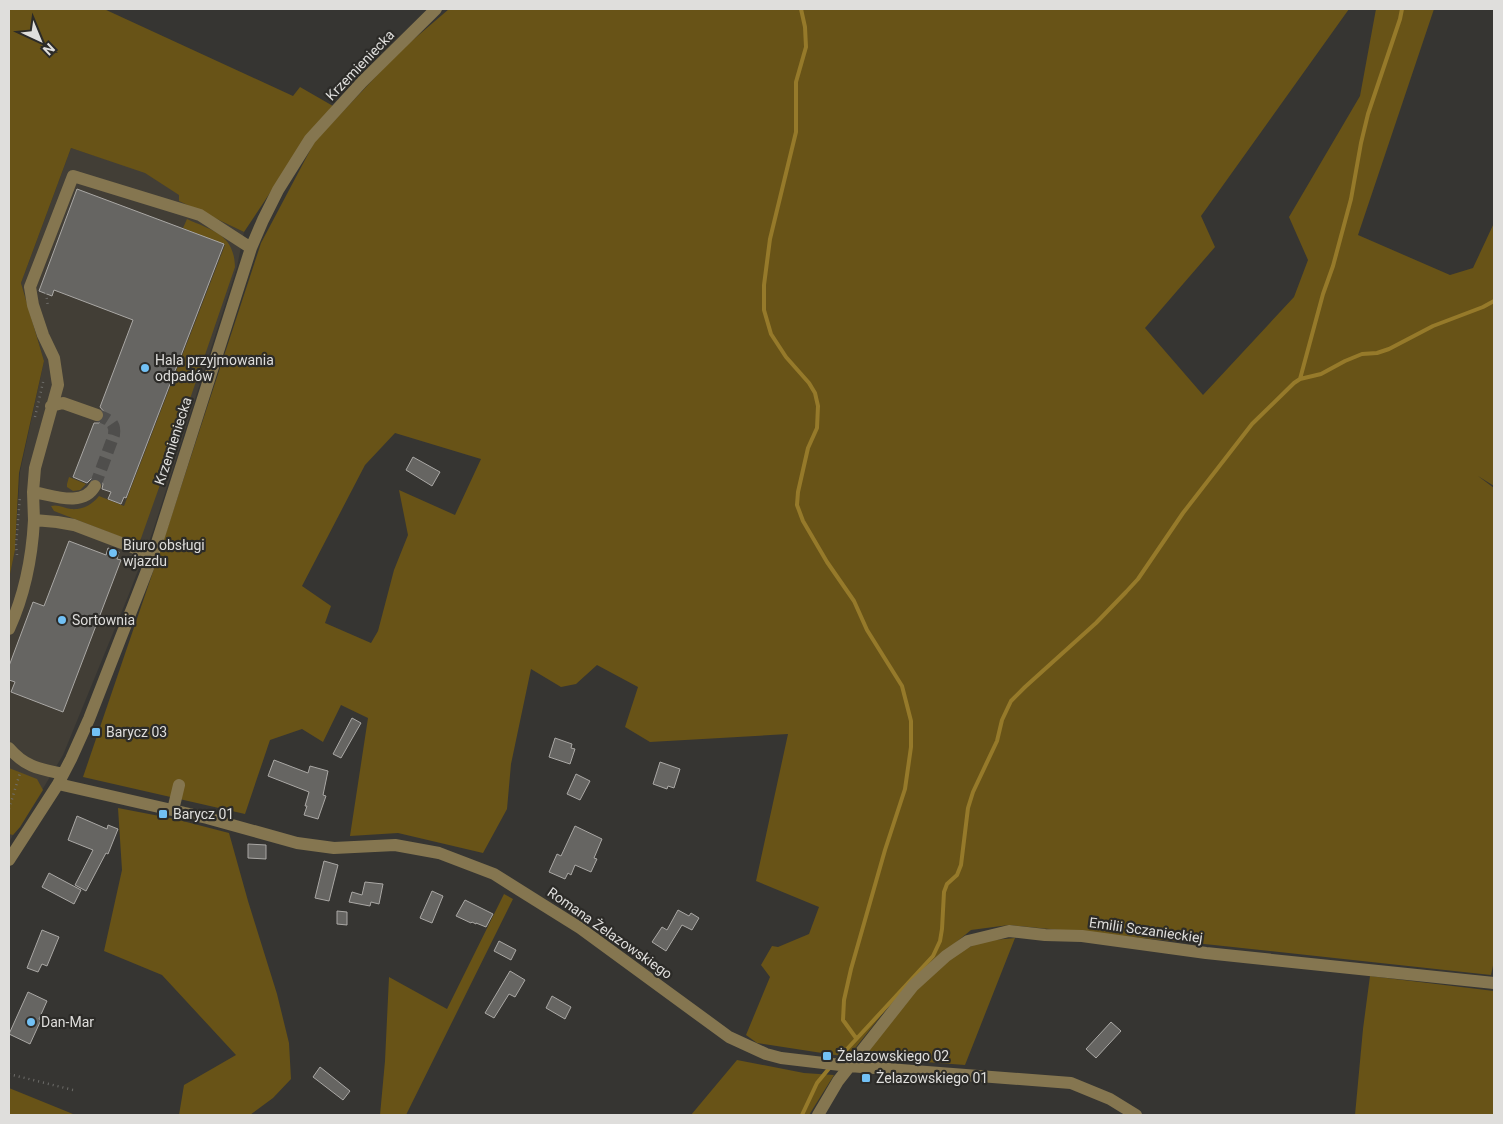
<svg xmlns="http://www.w3.org/2000/svg" width="1503" height="1124" viewBox="0 0 1503 1124" font-family="Roboto,sans-serif">
<style>
.built{fill:#423e36}
.green{fill:#685317;fill-rule:evenodd}
.lines{fill:none;stroke-linecap:round;stroke-linejoin:round}
.stream{stroke:#967a2a;stroke-width:4}
.building{fill:#666562;stroke:#aaa8a5}
.minor-tunnel{stroke:#4f4e4c;stroke-width:12;stroke-dasharray:12 6;stroke-linecap:butt}
.path{stroke:#6e6d6a;stroke-width:2.5;stroke-dasharray:1 4;stroke-linecap:butt}
.minor{stroke:#857650;stroke-width:12}
.poi-dot{fill:#72c1f5;stroke:#2c2b28;stroke-width:2}
.labels{text-anchor:middle;stroke-width:4.5;stroke-linejoin:round;paint-order:stroke}
.street-label{font-size:14px;fill:#dfdedc;stroke:#2c2b28}
.poi-label{font-size:14px;fill:#dfdedc;stroke:#2c2b28;text-anchor:start}
</style>
<rect width="100%" height="100%" fill="#363532"/>
<path class="built" d="M71,148l74,24 35,23v6l64,31 -7,35 -84,264 -24,63 -66,161 -43,72 -7,8 -4,8v-265l6,-28 5,-78 24,-111 -23,-78z"/>
<path class="green" d="M9,9h95l189,87 7,-9 33,19 -28,34 -61,92 -65,-31v-6l-34,-22 -74,-25 -50,135 23,78 -25,112 -4,77 -6,29z
M449,9h900l-148,207 14,31 -70,81 58,67 91,-98 14,-37 -19,-43 71,-121 16,-87h58l-76,226 92,40 23,-7 21,-45v263l-16,-10 16,12v473l-3,14 -277,-30 -205,-20 -38,5 -34,28 -27,25 -26,29 -36,45 -91,-14 -11,-8 24,-58 -9,-12 11,-19 6,1 31,-13 10,-27 -63,-26 32,-147 -138,8 -25,-15 13,-40 -41,-22 -21,19 -15,3 -30,-18 -20,95 -4,45 -24,44 -85,-20 -48,3 18,-118 -27,-13 -18,37 -21,-13 -32,11 -25,74 -162,-37 74,-217 104,-317 54,-102 85,-90zM395,433l86,26 -26,56 -56,-25 9,45 -14,35 -16,61 -7,12 -46,-20 6,-17 -29,-20 63,-121z
M187,219c26,12 47,15 48,48l-58,170 -38,107 -85,-33 -3,-5c7,-2 13,2 20,3 11,1 21,-4 28,-13l25,10 101,-261 -42,-17z
M69,477l17,7 -6,6 -7,1 -6,-4v-3z
M9,768l28,11 6,11 -23,37 -7,8 -4,-1z
M118,808l57,11 54,14 19,68 29,93 12,49 2,36 -18,19 -23,17h-71l5,-30 52,-30 -74,-80 -58,-24 18,-81z
M504,894l9,5 -107,216h-26l5,-54 4,-84 58,32z
M1015,938l-50,127 -105,-8 60,-75 34,-28 29,-13z
M1370,976l124,15v124h-139l8,-86z
M737,1060l67,13 30,2 -25,40h-118z
M9,1088l64,26 3,1h-67z"/>
<g class="lines">
<path class="stream" d="M801,9l4,18 1,20 -10,35v50l-26,107 -6,46v25l7,24 15,23 23,26 6,10 3,13 -1,22 -9,20 -10,44 -1,13 6,16 24,41 27,39 13,29 35,56 9,35v26l-6,42 -20,61 -34,119 -7,31 -1,20 13,18
M1300,379l23,-85 10,-28 18,-67 10,-56 7,-29 32,-95 2,-10
M836,1061l97,-105 7,-15 2,-12 2,-37 3,-8 10,-9 4,-10 7,-57 5,-16 24,-51 5,-21 9,-19 14,-14 71,-64 30,-31 12,-13 45,-66 69,-89 42,-41 6,-4 21,-5 24,-13 17,-7 15,-1 12,-4 44,-23 50,-19 11,-6
M802,1115l15,-32 14,-17"/>
</g>
<path class="building" d="M77,189l147,55 -98,254 -2,-1 -3,7 -13,-5 3,-7 -9,-3 1,-5 -3,-5 -8,-1 -5,5 -14,-6 21,-54h5l5,-5 1,-5 -5,-6 33,-87 -79,-30 -2,6 -13,-5z
M413,457l27,15 -8,14 -26,-16z
M69,541l37,14 2,-7 11,4 -2,7 4,1 -58,152 -52,-20 4,-10 -6,-2v-14l24,-64 11,4z
M352,718l9,5 -20,35 -8,-4z
M555,738l17,6 -1,4 4,1 -5,15 -21,-7z
M274,760l34,13 2,-7 18,5 -5,24 3,1 -8,23 -14,-4 3,-9h-2l4,-14 -41,-16z
M660,762l20,7 -6,19 -6,-2 -1,3 -14,-5z
M576,774l14,7 -10,19 -13,-6z
M77,816l30,13 1,-4 10,4 -10,25 -2,-1 -20,38 -11,-6 18,-35 -25,-10z
M575,826l27,13 -8,19 3,1 -6,13 -16,-7 -4,10 -3,-2 -3,6 -16,-7 8,-18 4,2z
M248,844l18,1v14l-18,-1z
M324,861l14,4 -9,36 -14,-3z
M49,873l32,17 -7,14 -32,-17z
M365,882l18,2 -4,20 -8,-2 -1,4 -21,-4 3,-10 10,3z
M432,891l11,5 -11,27 -12,-5z
M465,900l28,14 -7,13 -10,-4v1l-4,-2 -1,1 -15,-7z
M678,910l11,6 2,-3 8,5 -7,12 -10,-5 -16,26 -14,-9 10,-15 5,3z
M337,911l10,1v13l-10,-1z
M42,930l17,7 -12,29 -5,-2 -4,8 -11,-4z
M499,941l17,9 -5,10 -17,-9z
M510,971l15,9 -10,17 -6,-3 -15,24 -9,-5z
M28,992l19,9 -8,18 2,1 -11,24 -21,-10z
M552,996l19,11 -6,12 -19,-11z
M1111,1022l10,9 -25,27 -10,-9z
M320,1067l30,24 -7,9 -30,-23z"/>
<g class="lines">
<path class="minor-tunnel" d="M95,486l19,-51c2,-13 -6,-16 -17,-20"/>
<path class="path" d="M46,293l2,14
M35,417l9,-39
M17,555l-1,-10 4,-49
M9,809l11,-36
M9,1074l64,16"/>
<path class="minor" d="M51,406l12,-3 34,12
M33,492c19,3 50,16 62,-6
M153,555l-79,-30 -17,-3 -23,-2 -1,-28 2,-24 23,-83 -4,-27 -11,-23 -10,-30 -3,-18 43,-111 127,39 51,33
M9,629c16,-35 23,-71 25,-109
M9,748c16,19 31,21 54,26
M58,784l149,34 90,25 37,5 61,-3 44,8 55,21 86,54 149,109 37,17 15,4 68,8 222,17 39,16 26,16
M173,810l6,-25
M9,860l49,-76 13,-25 18,-40 64,-164 98,-307 12,-28 15,-30 32,-51 52,-57 74,-73
M818,1115l20,-34 75,-95 33,-30 22,-15 41,-10 36,4 37,1 124,17 288,30"/>
</g>
<g class="poi-dot">
<circle cx="145" cy="368" r="5"/>
<circle cx="113" cy="553" r="5"/>
<circle cx="62" cy="620" r="5"/>
<rect x="91" y="727" width="10" height="10" rx="2.5"/>
<rect x="158" y="809" width="10" height="10" rx="2.5"/>
<circle cx="31" cy="1022" r="5"/>
<rect x="822" y="1051" width="10" height="10" rx="2.5"/>
<rect x="861" y="1073" width="10" height="10" rx="2.5"/>
</g>
<g class="labels">
<g class="street-label">
<text transform="translate(360 65) rotate(-46)" y="5">Krzemieniecka</text>
<text transform="translate(173 441) rotate(-72)" y="5">Krzemieniecka</text>
<text transform="translate(1146 930) rotate(8)" y="5">Emilii Sczanieckiej</text>
<text transform="translate(610 933) rotate(35)" y="5">Romana Żelazowskiego</text>
</g>
<g class="poi-label">
<text x="155" y="365">Hala przyjmowania<tspan x="155" dy="16">odpadów</tspan></text>
<text x="123" y="550">Biuro obsługi<tspan x="123" dy="16">wjazdu</tspan></text>
<text x="72" y="625">Sortownia</text>
<text x="106" y="737">Barycz 03</text>
<text x="173" y="819">Barycz 01</text>
<text x="41" y="1027">Dan-Mar</text>
<text x="837" y="1061">Żelazowskiego 02</text>
<text x="876" y="1083">Żelazowskiego 01</text>
</g>
</g>
<rect width="1503" height="1124" fill="none" stroke="#dfdedc" stroke-width="20"/>
<g transform="translate(40 40) rotate(136)" stroke="#2c2b28" stroke-width="4" paint-order="stroke">
<path d="M0-4L9 19L0 12L-9 19Z" fill="#dfdedc"/>
<text y="-8" font-size="14" font-weight="bold" text-anchor="middle" fill="#dfdedc">N</text>
</g>
</svg>
